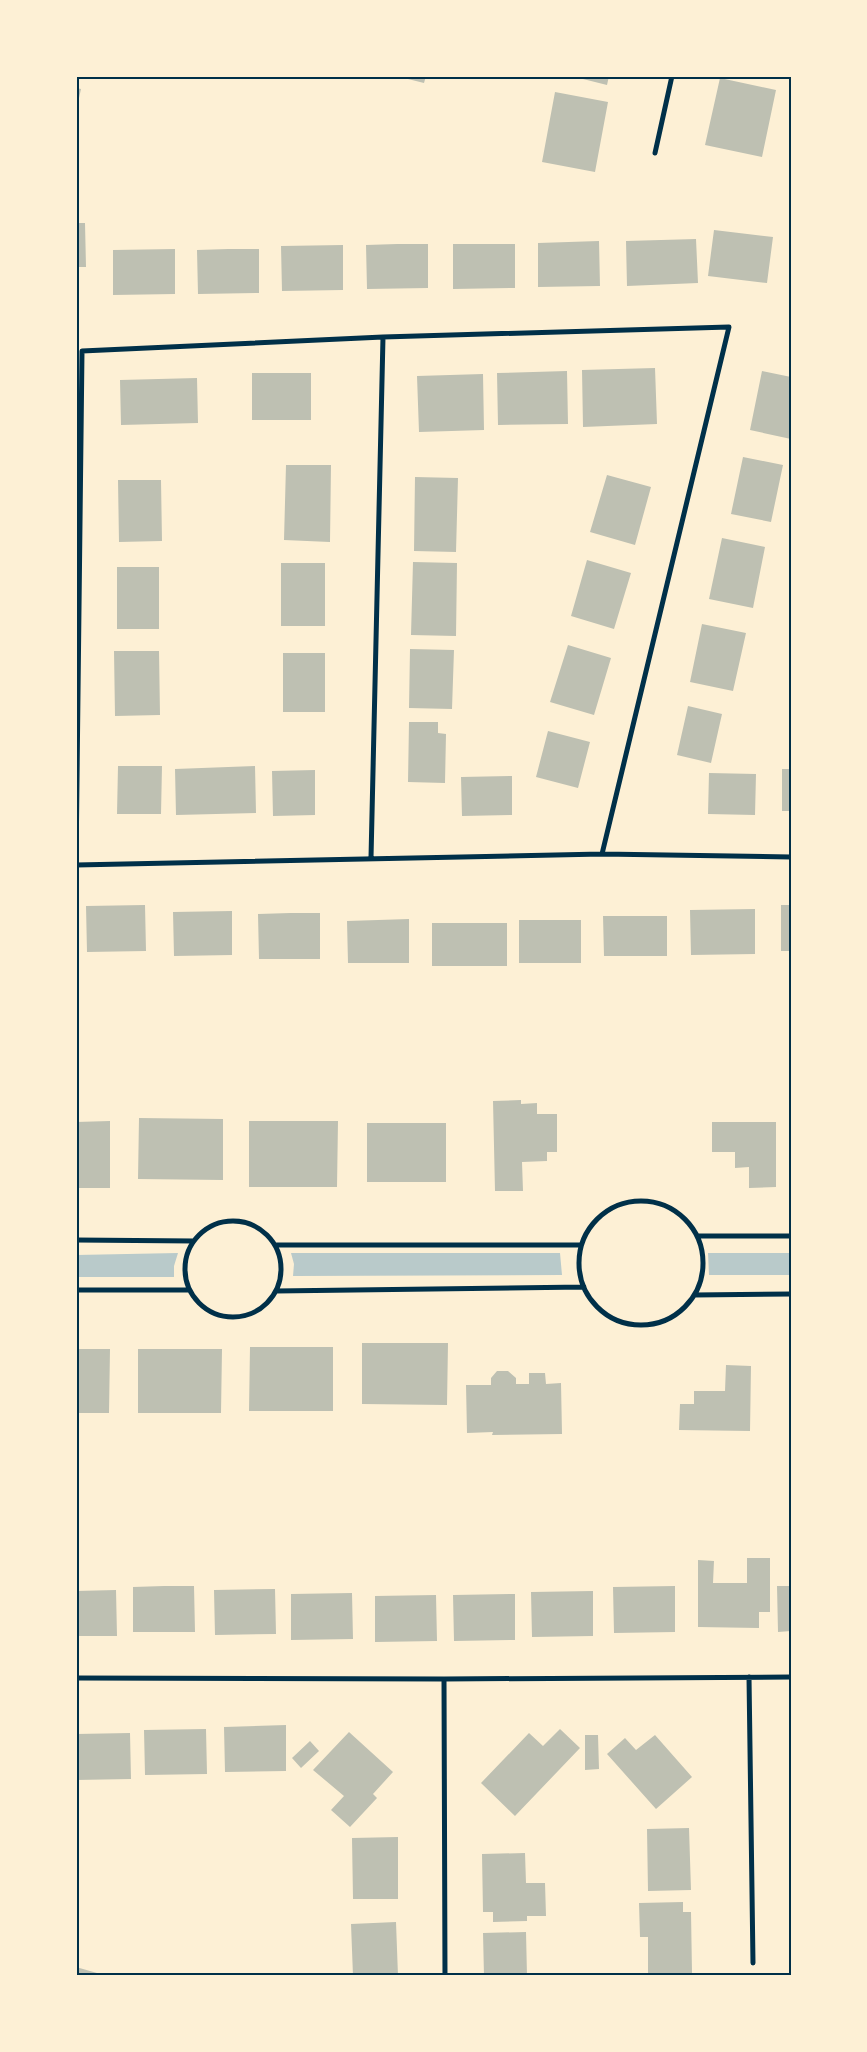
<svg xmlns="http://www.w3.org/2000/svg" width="867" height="2052" viewBox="0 0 867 2052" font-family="Raleway,sans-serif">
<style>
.green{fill:#b9caca}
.building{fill:#bec0b2}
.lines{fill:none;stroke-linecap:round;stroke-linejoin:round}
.minor{stroke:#003049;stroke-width:5}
.neatline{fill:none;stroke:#003049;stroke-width:2}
</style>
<rect width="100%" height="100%" fill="#fdf0d5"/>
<path class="green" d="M178,1253l-4,13v11h-98v-22z
M291,1253h269l2,22 -269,1 1,-12z
M708,1253h83v22h-82z"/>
<path class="building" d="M396,76h30l-2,7z
M571,76h38l-2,9z
M720,78l56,12 -14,67 -57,-12z
M76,88l5,1 -4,18h-1z
M555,92l53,10 -13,70 -53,-10z
M76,223h9l1,44h-10z
M714,230l59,7 -6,46 -59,-7z
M696,239l2,44 -71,3 -1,-45z
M599,241l1,45 -62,1v-44z
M397,244h31v44l-61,1 -1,-44z
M453,244h62v44l-62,1z
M343,245v45l-61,1 -1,-45z
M175,249v45l-62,1v-45z
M228,249h31v44l-61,1 -1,-44z
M655,368l2,56 -74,3 -1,-57z
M567,371l1,53 -70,1 -1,-52z
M762,371l29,6v62l-41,-9z
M252,373h59v47h-59z
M483,374l1,56 -65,2 -2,-56z
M197,378l1,45 -77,2 -1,-45z
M743,457l40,8 -12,57 -40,-8z
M286,465h45l-1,77 -46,-2z
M607,475l44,12 -16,58 -45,-13z
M415,477l43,1 -2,74 -42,-1z
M118,480h43l1,61 -43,1z
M722,538l43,9 -12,61 -44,-9z
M587,560l44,13 -17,56 -43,-13z
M413,562l44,1 -1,73 -45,-1z
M281,563h44v63h-44z
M117,567h42v62h-42z
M702,624l44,9 -13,58 -43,-9z
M568,645l43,13 -17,57 -44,-13z
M410,649l44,1 -2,59 -43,-1z
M114,651h45l1,64 -45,1z
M283,653h42v59h-42z
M688,706l34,8 -11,49 -34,-8z
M409,722h29v11l8,1 -1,49 -37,-1z
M548,731l42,11 -12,46 -42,-11z
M118,766h44l-1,48h-44z
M255,766l1,47 -80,2 -1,-46z
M782,769h9v42h-9z
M315,770v45l-42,1 -1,-45z
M709,773l47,1 -1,41 -47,-1z
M512,776v39l-50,1 -1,-39z
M145,905l1,46 -59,1 -1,-46z
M781,905h10v46h-10z
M755,909v45l-64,1 -1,-45z
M232,911v44l-58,1 -1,-44z
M290,913h30v46h-61l-1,-45z
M603,916h64v40h-63z
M409,919v44h-61l-1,-42z
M519,920h62v43h-62z
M432,923h75v43h-75z
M521,1100v4l16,-1v11h20v38h-10v9l-25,1 1,29h-28l-2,-90z
M139,1118l84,1v61l-85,-1z
M110,1121v67h-34v-66z
M249,1121h89l-1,66h-88z
M712,1122h64v65l-27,1v-21l-14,1v-16h-23z
M367,1123h79v59h-79z
M362,1343h86l-1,62 -85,-1z
M250,1347h83v64h-84z
M76,1349h34l-1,64h-33z
M138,1349h84l-1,64h-83z
M726,1365l25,1 -1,65 -71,-1 1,-26h14v-13h31z
M497,1371h11l8,7v6h13v-11h16l1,11 15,-1 1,51 -70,1 1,-3 -26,1 -1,-48h25v-7z
M747,1558h23v54h-11v16l-61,-1v-67l16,1 -1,22h34z
M164,1586h30l1,46h-62v-45z
M675,1586v46l-61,1 -1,-46z
M777,1586h14v45l-13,1z
M275,1589l1,45 -61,1 -1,-45z
M116,1590l1,46h-41v-45z
M593,1591v45l-61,1 -1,-45z
M352,1593l1,46 -62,1v-46z
M515,1594v46l-61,1 -1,-46z
M436,1595l1,46 -62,1v-46z
M286,1725v46l-61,1 -1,-45z
M206,1729l1,45 -62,1 -1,-45z
M560,1729l20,19 -65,68 -34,-33 48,-50 14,13z
M349,1732l44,40 -20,22 4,4 -27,29 -19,-17 13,-14 -31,-26z
M130,1733l1,46 -55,1v-46z
M585,1735h13l1,34 -14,1z
M655,1735l37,42 -36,32 -49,-55 18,-16 11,12z
M310,1741l9,10 -18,17 -9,-10z
M689,1828l2,62 -43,1 -1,-62z
M398,1837v62h-45l-1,-61z
M525,1853l1,30h19l1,33h-19v5l-34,1v-10h-10l-1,-58z
M683,1902v10h8l1,61 -44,3v-39h-8l-1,-34z
M396,1922l2,54h-45l-2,-52z
M526,1932l1,44h-43l-1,-43z
M76,1967l28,8v1h-28z"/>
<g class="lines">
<path class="minor" d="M655,153l17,-77
M371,858l12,-521
M76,865l6,-514 301,-14 346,-10 -127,527
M76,865l526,-11 189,3
M579 1263a62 62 0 1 1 124 0a62 62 0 1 1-124 0Z
M185 1269a48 48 0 1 1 96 0a48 48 0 1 1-96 0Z
M697,1236h94
M76,1240l118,1
M275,1245h306
M76,1290h112
M276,1291l308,-4
M694,1295l97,-1
M749,1677l4,286
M76,1678l368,1 347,-2
M444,1679l1,297"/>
</g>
<rect width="867" height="2052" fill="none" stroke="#fdf0d5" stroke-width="155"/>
<rect x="78" y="78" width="712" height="1896" class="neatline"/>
</svg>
